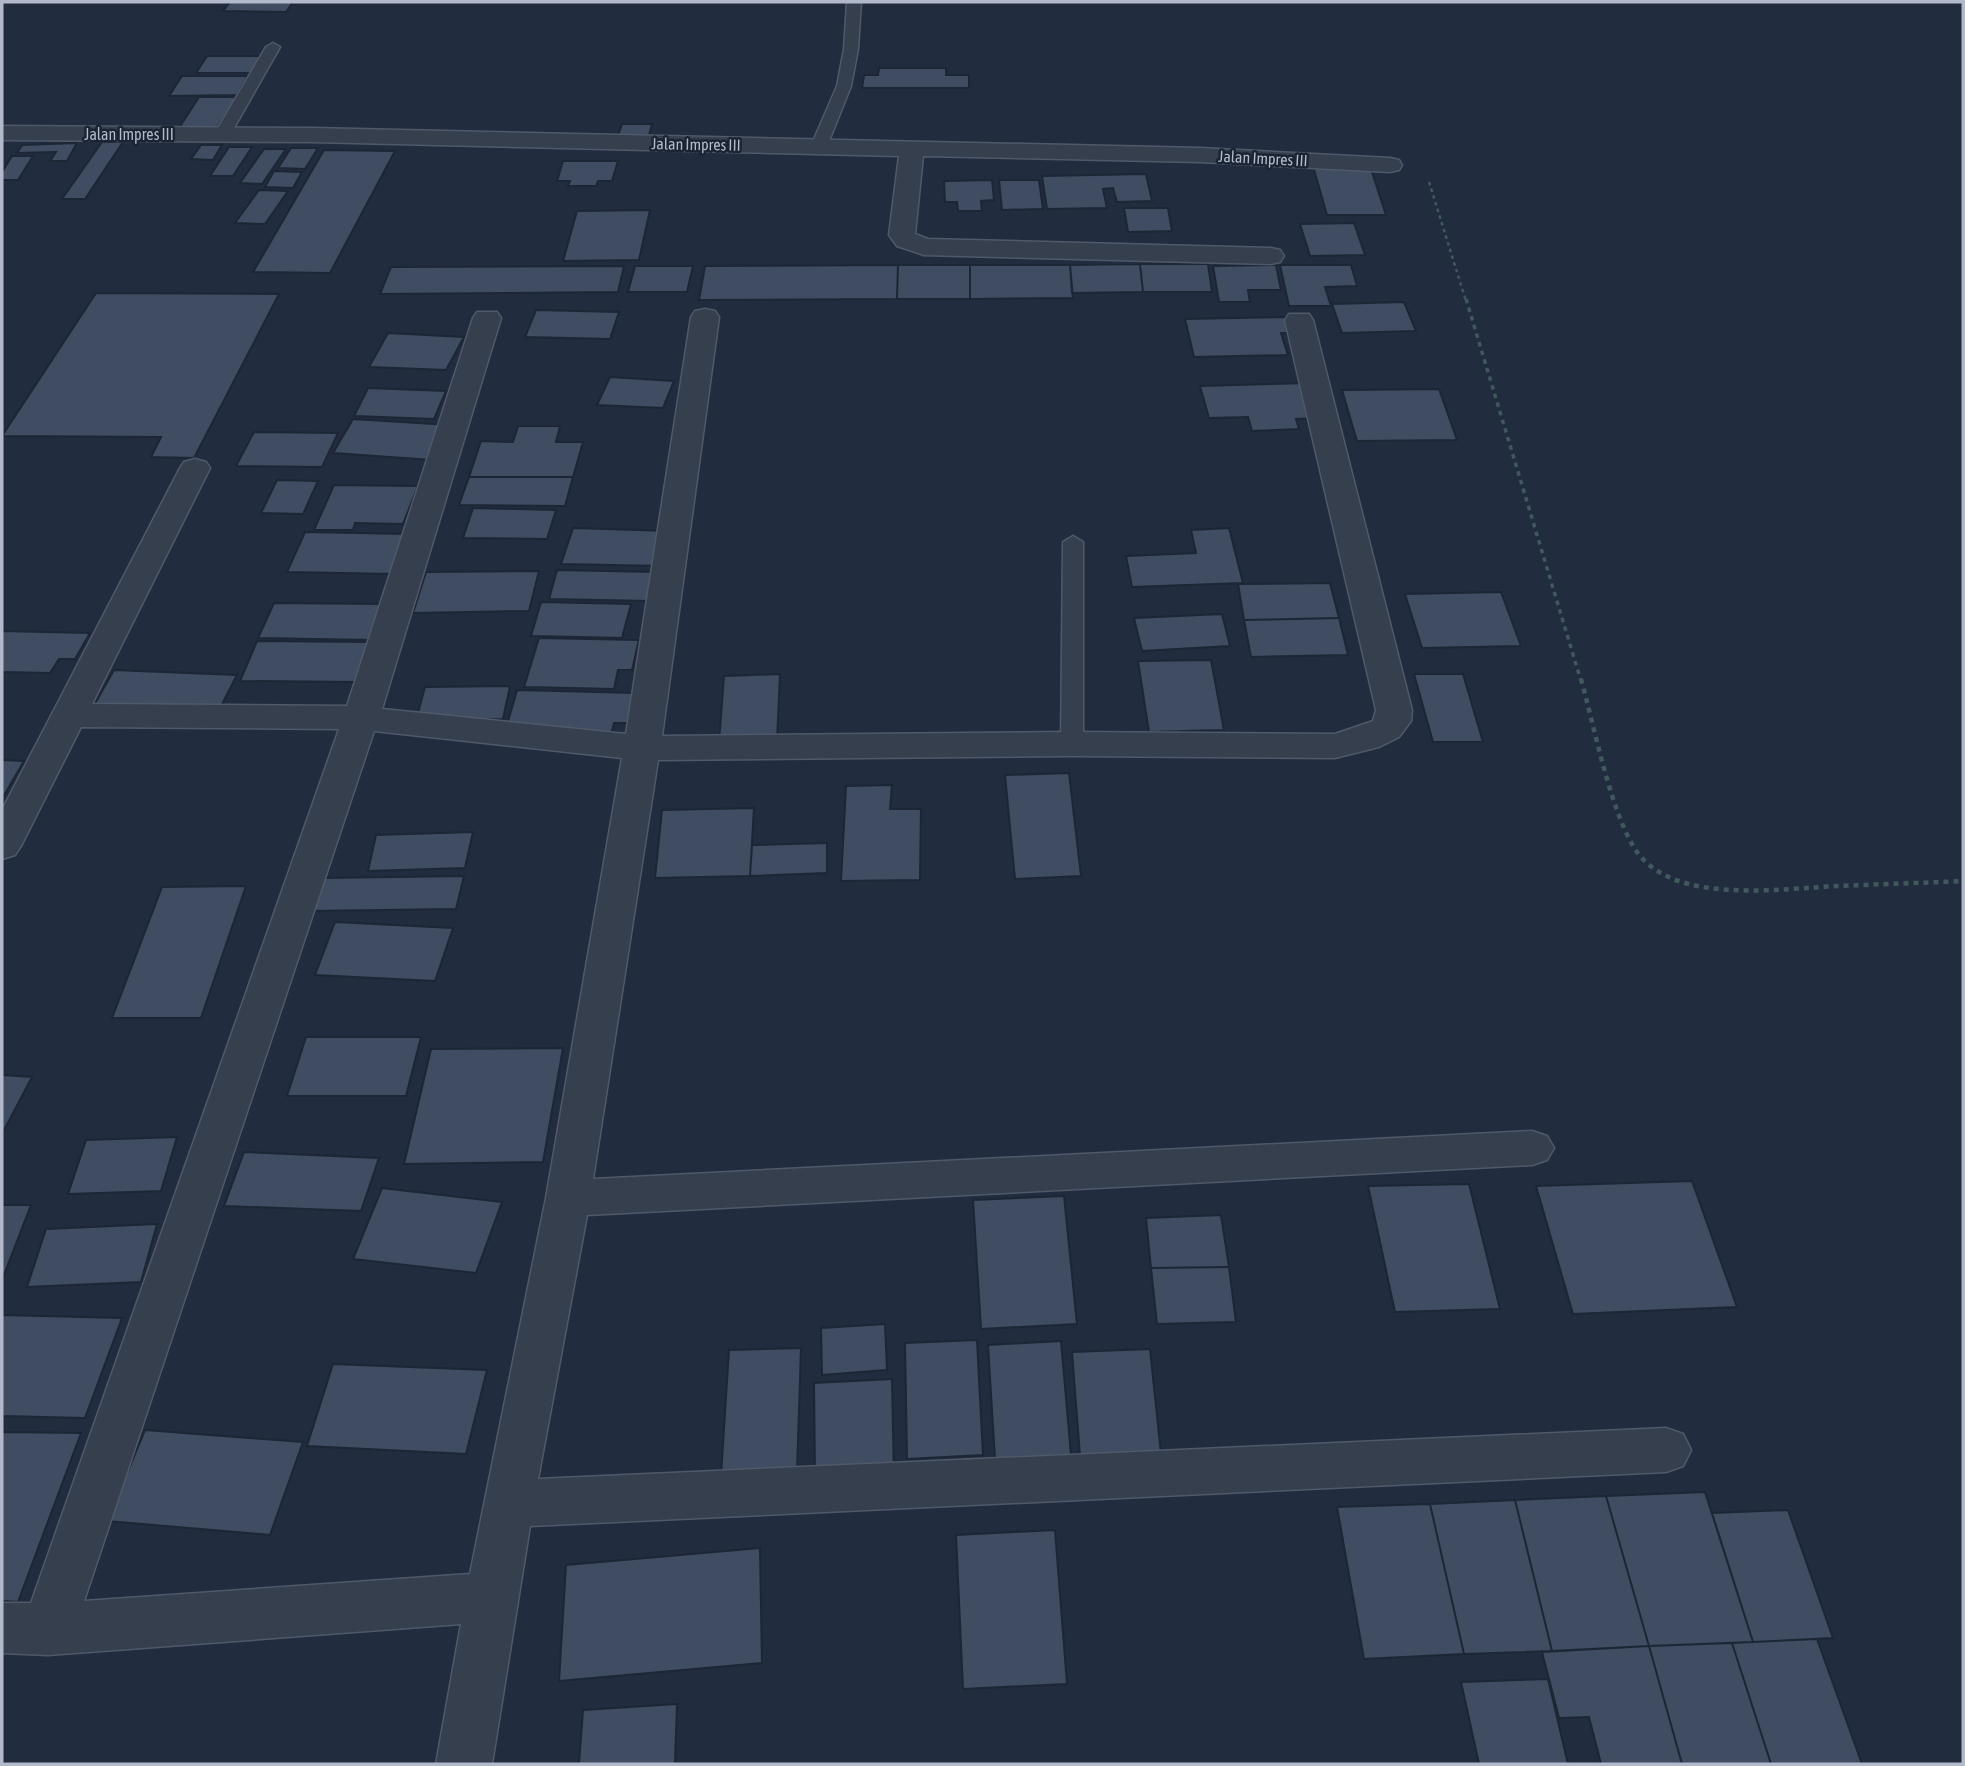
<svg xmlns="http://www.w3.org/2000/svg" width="1965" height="1766" viewBox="0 0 1965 1766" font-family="'Asap Condensed',sans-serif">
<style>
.building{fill:#3f4c61;stroke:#1c2635;stroke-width:2}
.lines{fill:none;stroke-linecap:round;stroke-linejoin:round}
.service-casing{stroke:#505969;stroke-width:3}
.minor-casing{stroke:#505969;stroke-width:3}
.path-far2{stroke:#41585d;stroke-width:2.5;stroke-dasharray:3.5 3.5;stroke-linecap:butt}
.path-far1{stroke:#41585d;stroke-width:3.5;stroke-dasharray:4.5 4.5;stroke-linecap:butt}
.path{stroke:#41585d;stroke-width:4.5;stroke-dasharray:5 5;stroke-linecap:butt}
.service{fill:#353f4e;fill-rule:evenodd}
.minor{fill:#353f4e;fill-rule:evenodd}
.labels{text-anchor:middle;stroke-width:5;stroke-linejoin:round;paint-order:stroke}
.far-street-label{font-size:16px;fill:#b1b9ca;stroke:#1a2433}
</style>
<rect width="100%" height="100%" fill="#212c3f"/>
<path class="building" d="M230,2h63l-7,10 -63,-1z
M207,56h55l-10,17h-56z
M879,68h67v7h23v13h-107l2,-13h14z
M182,76h66l-11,19 -68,1z
M199,97h38l-20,31h-38z
M622,124h30l-4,15h-31z
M102,142h21l-38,57h-23z
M77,143l-10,18h-17l6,-9 -39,1 5,-8z
M201,145h21l-9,15 -22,-1z
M229,147h23l-19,29h-23z
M291,148h27l-13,21 -27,-1z
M264,149h22l-24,35 -22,-1z
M324,150l71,1 -65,122 -77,-1z
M12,156h21l-15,24h-16v-8z
M563,161h55l-6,20h-14l-2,5h-28l2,-5h-13z
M1313,166h57l16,49h-59z
M274,171l28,1 -9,16 -28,-1z
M1146,174l6,27 -35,1 -4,-14 -10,1 4,19 -60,1 -5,-33z
M992,180l2,20 -13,1 1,10h-24l-1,-9h-12l-1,-21z
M999,180h40l4,29 -41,1z
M259,190l29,1 -23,33 -30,-1z
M1124,208h44l4,23 -44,1z
M650,210l-11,50 -76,1 14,-50z
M1354,223l11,32 -55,1 -10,-32z
M1140,264l3,28 -71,1 -2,-28z
M1140,264h68l4,28h-69z
M898,265l-1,34 -198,1 6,-34z
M898,265h72v34h-73z
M970,265h100l3,33 -103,1z
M1276,265l5,25h-33l2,12h-31l-6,-36z
M1280,265h71l6,21 -32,1 6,19h-42z
M624,266l-6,26 -238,2 11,-27z
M635,266h58l-6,26h-59z
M96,293l183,1 -85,164 -43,-1 10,-20 -159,-1z
M1404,302l12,29 -74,2 -10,-29z
M536,310l83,2 -9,27 -85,-2z
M1287,317l4,16h-10l7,22 -94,2 -9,-38z
M388,333l76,4 -18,33 -77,-3z
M610,377l64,4 -11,27 -66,-3z
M1307,383l12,35 -23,1 3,10 -47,2 -4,-14 -39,1 -9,-32z
M368,388l78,3 -12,28 -80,-3z
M1439,389l18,51 -100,1 -15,-51z
M353,419l97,6 -18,35 -99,-7z
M518,426h42l-4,16h27l-10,35h-104l12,-36 32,1z
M254,432l84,1 -16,34 -86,-1z
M469,477h104l-8,29 -106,-1z
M277,480l41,1 -15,33 -42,-1z
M334,485l84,1 -15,38 -48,-1 -2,7h-39z
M473,508l83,2 -9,29 -84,-1z
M573,528l97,3 -9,35 -100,-2z
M1229,528l14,55 -111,4 -6,-31 70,-3 -5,-23z
M305,532l105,2 -16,40 -107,-2z
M557,570l100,2 -8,29 -100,-2z
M539,571l-10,40 -116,2 13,-41z
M1330,583l9,35 -95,2 -6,-36z
M1501,592l20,54 -99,2 -17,-54z
M541,602l90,2 -9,34 -91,-2z
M274,603l112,1 -12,36 -116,-2z
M1222,614l8,32 -88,5 -8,-33z
M1339,618l9,37 -97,2 -7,-37z
M2,631l88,2 -15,26h-16l-9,14 -48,-1z
M539,638l100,2 -7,30h-14l-4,19 -90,-2z
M257,641l116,1 -16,40 -117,-1z
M1211,660l13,70 -75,2 -11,-71z
M114,670l123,5 -19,37 -125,-5z
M780,674l-3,67 -58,1 5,-66z
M1414,674h49l20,68h-50z
M510,686l-7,33 -87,1 9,-33z
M517,690l120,3 -7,30h-16l-3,12 -106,-3z
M2,760l22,1 -22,38z
M1069,773l12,103 -66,3 -10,-104z
M892,785l-2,24h31l-1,71 -79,1 5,-95z
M754,808l-4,68 -95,2 7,-68z
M473,832l-8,36 -97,3 8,-36z
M827,843v30l-77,3 2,-31z
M464,876l-8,33 -146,2 11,-33z
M246,886l-45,132h-89l50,-131z
M335,922l118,6 -18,53 -120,-6z
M306,1037h115l-15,59h-119z
M563,1048l-20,114 -139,2 27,-115z
M2,1075l30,2 -30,57z
M177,1137l-16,54 -93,3 18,-54z
M244,1152l135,6 -18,53 -137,-5z
M1692,1181l45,126 -164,7 -37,-128z
M1469,1184l31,125 -105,3 -27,-126z
M382,1188l120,14 -26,71 -123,-14z
M1064,1196l13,128 -96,5 -8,-129z
M2,1205h29l-29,75z
M1221,1215l8,52 -78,1 -5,-50z
M157,1224l-16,58 -114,5 19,-58z
M1229,1267l7,55 -79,2 -6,-56z
M2,1315l120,3 -37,100 -83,-2z
M885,1324l2,46 -65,5 -1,-47z
M977,1340l6,115 -76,4 -2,-116z
M1061,1341l10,114 -76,4 -7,-114z
M801,1348l-4,124 -76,3 8,-125z
M1150,1349l11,105 -81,2 -8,-104z
M333,1364l154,6 -21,84 -159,-8z
M892,1379l2,99 -79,5 -1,-100z
M145,1430l158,12 -33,93 -163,-14z
M2,1432l79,1 -63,169 -16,-1z
M1705,1492l48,150 -104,4 -43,-150z
M1606,1496l43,150 -97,5 -37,-151z
M1515,1500l37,151 -88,3 -34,-150z
M1430,1504l34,150 -100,5 -27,-152z
M1788,1510l45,128 -80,4 -41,-129z
M1055,1530l12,154 -104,5 -7,-154z
M760,1548l2,115 -203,18 7,-116z
M1817,1639l45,125h-91l-39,-121z
M1732,1643l39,121h-89l-33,-118z
M1649,1646l33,118h-81l-12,-47 -30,1 -17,-66z
M1548,1679l20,85h-89l-18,-82z
M677,1704l-2,60h-96l4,-54z"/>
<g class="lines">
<defs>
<path id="service" d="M847,2h14l-3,47 -7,37 -24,60 -8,5 -8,-5 26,-60 7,-37z
M273,43l7,4 -50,88 -8,5 -5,-2 -3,-3 52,-88z
M1073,536l10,6v202l-3,5h-16l-3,-5 2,-202z"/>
<path id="minor" d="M2,126l310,2 888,20 190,10 9,2 3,5 -3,5 -9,2 -190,-10 -277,-6 -8,78 13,5 343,9 9,2 4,6 -4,6 -9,2 -347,-9 -27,-9 -8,-11 10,-79 -587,-14 -310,-2z
M705,309l10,2 4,6 -57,419 410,-4 263,2 38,-13 3,-11 -91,-390 4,-6h20l4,6 99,390 -1,11 -12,16 -20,10 -44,11 -263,-2 -414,4 -65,419 939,-48 15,5 7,12 -7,12 -15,5 -945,50 -49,264 1128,-51 17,6 8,16 -8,16 -17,6 -1136,54 -38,238h-56l25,-140 -413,31 -46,-2v-50h29l308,-874 -258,-2 -60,119 -6,9 -13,4v-49l178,-342 4,-6 11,-3 11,3 4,6 -118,236 255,2 126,-388 4,-6h20l4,6 -119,391 244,25 65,-417 4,-6zM374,731l248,27 -76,440 -76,376 -386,27z"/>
</defs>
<use href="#service" class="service-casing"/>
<use href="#minor" class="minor-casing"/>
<path class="path-far2" d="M1429,182l37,119"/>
<path class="path-far1" d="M1466,299l115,382"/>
<path class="path" d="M1581,679c13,46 30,136 56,173 39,54 145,36 203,34 41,-2 82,-3 123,-5"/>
<use href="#service" class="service"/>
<use href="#minor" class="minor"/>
</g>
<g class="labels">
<g class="far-street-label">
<text x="129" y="140">Jalan Impres III</text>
<text transform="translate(696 144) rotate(1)" y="6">Jalan Impres III</text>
<text transform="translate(1263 158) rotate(3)" y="6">Jalan Impres III</text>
</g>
</g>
<rect width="1965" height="1766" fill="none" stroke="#b1b9ca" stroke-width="7"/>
</svg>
